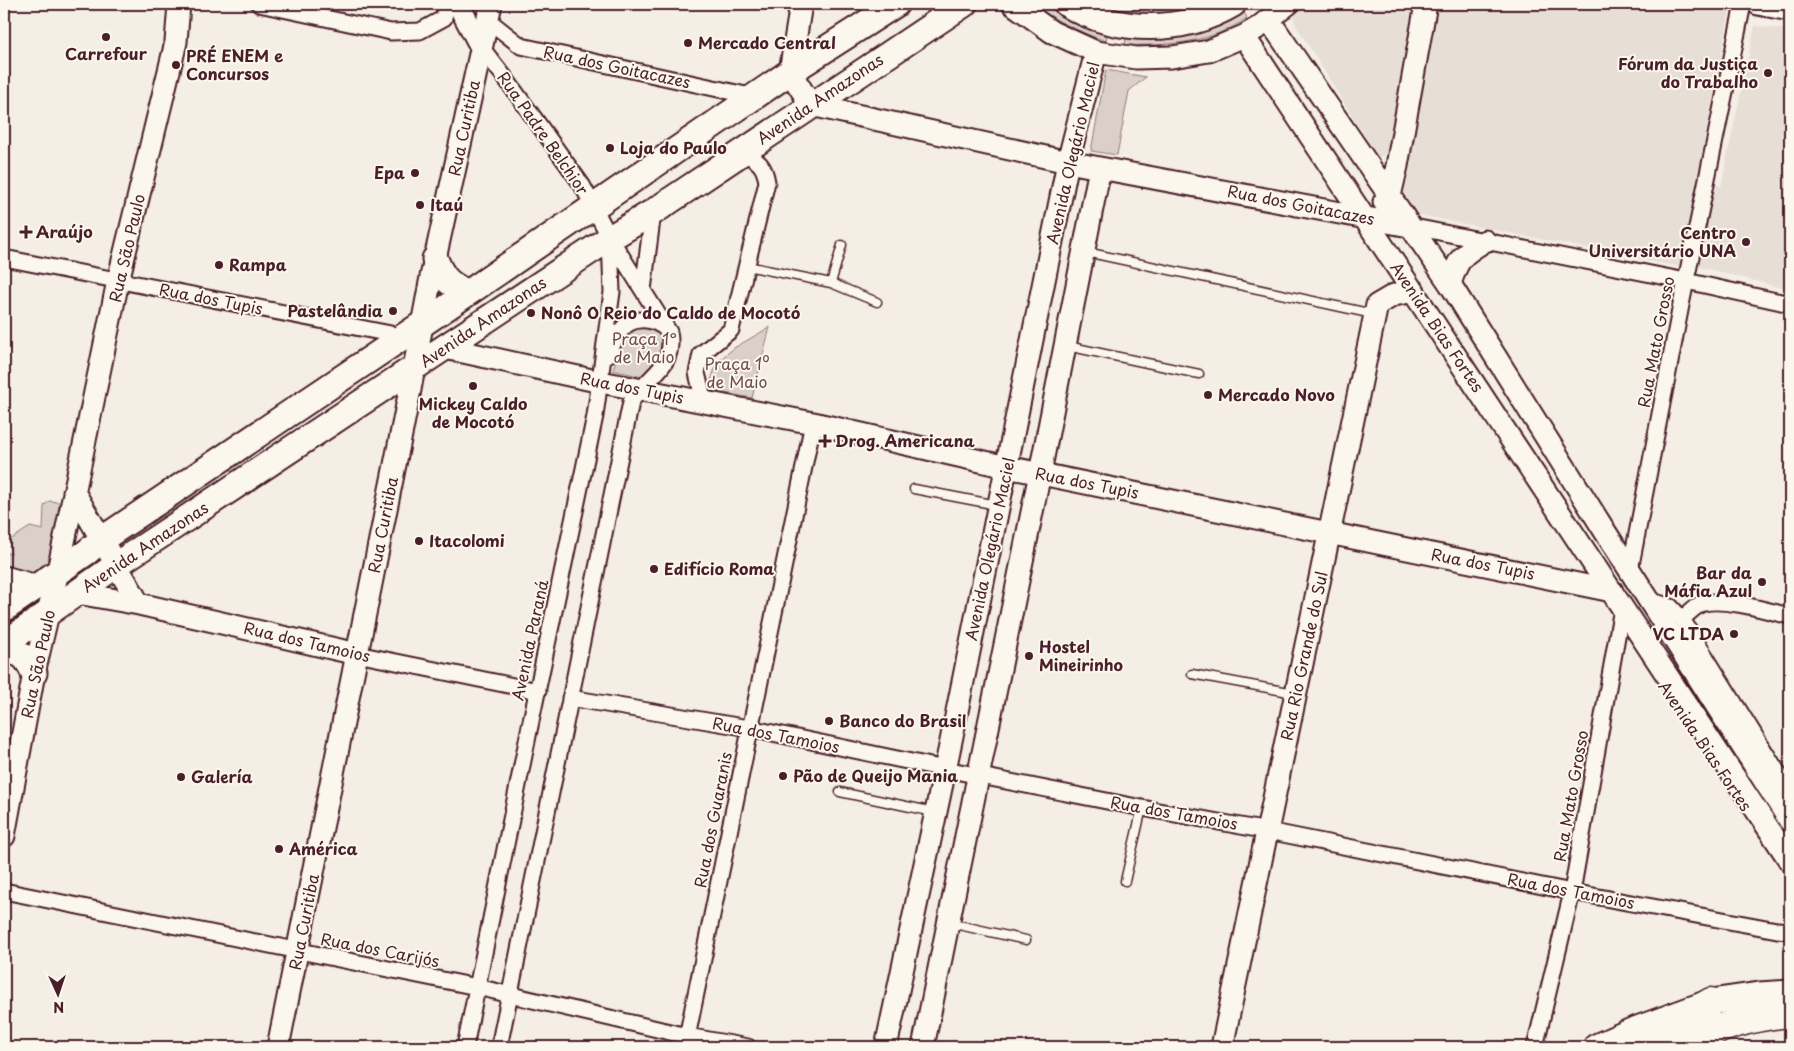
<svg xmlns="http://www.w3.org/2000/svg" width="1794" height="1051" viewBox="0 0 1794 1051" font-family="'Playpen Sans',sans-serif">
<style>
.built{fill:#e7dfd6}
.green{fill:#dbd0c9;stroke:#92787a}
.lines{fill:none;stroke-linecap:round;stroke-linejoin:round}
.lane-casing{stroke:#4a1f2b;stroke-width:11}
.street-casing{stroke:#4a1f2b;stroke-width:19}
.secondary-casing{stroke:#4a1f2b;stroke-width:25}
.primary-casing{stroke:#4a1f2b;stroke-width:29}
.highway-casing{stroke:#4a1f2b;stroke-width:31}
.lane{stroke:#fbf7ec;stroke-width:8}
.street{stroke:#fbf7ec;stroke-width:15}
.secondary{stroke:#fbf7ec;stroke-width:21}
.primary{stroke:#fbf7ec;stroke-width:25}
.highway{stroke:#fbf7ec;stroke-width:28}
.poi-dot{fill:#4a1f2b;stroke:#fbf7ec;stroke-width:2}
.labels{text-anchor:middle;stroke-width:4;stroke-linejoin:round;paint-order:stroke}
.poi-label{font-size:16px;font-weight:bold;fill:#4a1f2b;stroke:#fbf7ec;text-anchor:start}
.street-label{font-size:16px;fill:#4a1f2b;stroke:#fbf7ec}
.park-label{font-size:16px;fill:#6e4b52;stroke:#fbf7ec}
</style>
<rect width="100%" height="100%" fill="#f4eee4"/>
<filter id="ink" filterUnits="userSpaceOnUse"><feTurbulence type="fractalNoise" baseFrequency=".02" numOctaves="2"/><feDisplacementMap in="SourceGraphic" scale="10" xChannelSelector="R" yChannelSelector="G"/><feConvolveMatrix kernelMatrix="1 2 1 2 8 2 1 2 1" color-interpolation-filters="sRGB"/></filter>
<g filter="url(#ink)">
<path class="built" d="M1302,4h115l-27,147 -12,7 -84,-136v-8z
M1436,4l295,1 -51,262 -266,-53 -10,-22z
M1755,26l35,4v260l-93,-24 16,-81 8,1z"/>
<path class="green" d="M1032,4l18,5 31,16 26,9 -1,7c-27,-9 -52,-21 -74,-37z
M1089,4h119c-42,19 -76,12 -119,0z
M1244,12l3,6c-35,25 -80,28 -122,27l1,-8c47,2 77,0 118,-25z
M1106,70l40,7 -17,14 -12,64 -26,-4z
M641,325l22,7 2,19 -22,26 -30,-7c5,-19 9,-36 28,-45z
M770,327l-18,71 -44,-8 9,-28 17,-14z
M49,501l10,1 5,2 -6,67 -54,7v-26l7,2 -1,-14 20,-13 13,3 1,-24z"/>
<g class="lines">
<defs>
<path id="lane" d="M1086,252l287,62
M747,266l84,17 11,-38
M831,283l46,19
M1067,346l132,28
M914,489l83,16
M1192,674l102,19
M840,792l94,20
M1125,881l17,-73
M950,923l76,17"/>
<path id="street" d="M259,4l132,28 29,-1 24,-13 2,-14
M488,20l33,26 234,51
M481,47l25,32 76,106 28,53 59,94c7,36 -21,42 -38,70l-132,645
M1409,226l277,55 104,23
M4,258l402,79
M643,290l10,-78
M609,354c3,-7 5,-15 10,-21 12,-18 34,-16 48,-3
M704,402l-7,-29 4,-19 30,-24 36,-148c-3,-19 -10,-21 -25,-31
M1630,570l51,-265 62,-301
M1649,600l22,7 11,12 108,173
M1682,619c6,-5 15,-15 22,-16 23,-5 64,8 86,13
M357,654l181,37
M570,698l179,30 196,41 197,39 126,23 304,61 205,38 13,1
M4,891l473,96 210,49 61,11
M465,1047l66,-326 64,-305 17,-124 -2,-53
M685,1047l128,-624
M1535,1047l37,-155 50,-284"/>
<path id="secondary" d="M458,4l23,43
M801,4l-11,68 21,33 257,57 341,64
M1013,4l39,28 44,20 40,6 36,-1 37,-6 35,-15 15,-9 29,-23
M1758,4l32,6
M1269,20l181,264 156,249 184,288
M1244,36l546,825
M1384,202l6,-6 7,-30 29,-162
M1450,284c8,-25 11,-29 35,-43
M445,348l156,34 212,41 194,44 605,124
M74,492l65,112
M4,577l33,9
M77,593l62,11 218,50
M4,836l30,-163 24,-102 60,-290 58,-239 3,-38
M278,1047l131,-652 22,-118 60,-273
M886,1047l64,-301 118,-584 28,-110
M923,1047l117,-574 60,-305
M1222,1047l155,-742 17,-10 20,-4"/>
<path id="primary" d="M1067,4c50,30 116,30 166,0
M435,259c8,20 13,24 32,34
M4,609l83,-57 14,-12 345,-232 344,-236 106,-68
M4,644l121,-85 485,-321 43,-26 311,-208
M4,652c17,-2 23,6 30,21
M1596,1047l36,-16 79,-29 48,-7 31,-2"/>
<path id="highway" d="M1637,1047l74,-45
M1680,1047c34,-19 71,-31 110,-34"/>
</defs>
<use href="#lane" class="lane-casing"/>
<use href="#street" class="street-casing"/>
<use href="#secondary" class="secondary-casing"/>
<use href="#primary" class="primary-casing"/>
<use href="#highway" class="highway-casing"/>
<use href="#lane" class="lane"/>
<use href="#street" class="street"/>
<use href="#secondary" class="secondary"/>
<use href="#primary" class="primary"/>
<use href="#highway" class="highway"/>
</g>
</g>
<g class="poi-dot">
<circle cx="106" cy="37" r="5"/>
<circle cx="688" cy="43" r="5"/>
<circle cx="176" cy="65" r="5"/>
<circle cx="1768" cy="73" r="5"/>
<circle cx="610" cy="148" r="5"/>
<circle cx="415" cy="173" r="5"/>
<circle cx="420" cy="205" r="5"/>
<path d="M23.5 224.5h5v5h5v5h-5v5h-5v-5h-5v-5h5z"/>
<circle cx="1746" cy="242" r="5"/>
<circle cx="219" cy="265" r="5"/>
<circle cx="393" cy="311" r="5"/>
<circle cx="531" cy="313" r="5"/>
<circle cx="473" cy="386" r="5"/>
<circle cx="1208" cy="395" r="5"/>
<path d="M822.5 433.5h5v5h5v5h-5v5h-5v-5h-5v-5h5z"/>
<circle cx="419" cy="541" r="5"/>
<circle cx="654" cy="569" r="5"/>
<circle cx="1762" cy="582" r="5"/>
<circle cx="1734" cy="634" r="5"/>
<circle cx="1029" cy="656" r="5"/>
<circle cx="829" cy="721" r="5"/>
<circle cx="783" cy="776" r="5"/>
<circle cx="181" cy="777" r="5"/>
<circle cx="279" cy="849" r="5"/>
</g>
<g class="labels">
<g class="poi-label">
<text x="698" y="49">Mercado Central</text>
<text x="106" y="60" text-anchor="middle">Carrefour</text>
<text x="186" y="62">PRÉ ENEM e<tspan x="186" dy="18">Concursos</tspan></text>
<text x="1758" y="70" text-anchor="end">Fórum da Justiça<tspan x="1758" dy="18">do Trabalho</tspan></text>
<text x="620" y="154">Loja do Paulo</text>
<text x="405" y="179" text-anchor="end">Epa</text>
<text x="430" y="211">Itaú</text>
<text x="36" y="238">Araújo</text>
<text x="1736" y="239" text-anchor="end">Centro<tspan x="1736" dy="18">Universitário UNA</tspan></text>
<text x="229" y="271">Rampa</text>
<text x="383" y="317" text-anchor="end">Pastelândia</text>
<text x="541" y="319">Nonô O Reio do Caldo de Mocotó</text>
<text x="1218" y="401">Mercado Novo</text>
<text x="473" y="410" text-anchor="middle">Mickey Caldo<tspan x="473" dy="18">de Mocotó</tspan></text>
<text x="835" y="447">Drog. Americana</text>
<text x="429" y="547">Itacolomi</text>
<text x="664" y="575">Edifício Roma</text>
<text x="1752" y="579" text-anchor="end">Bar da<tspan x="1752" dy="18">Máfia Azul</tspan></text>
<text x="1724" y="640" text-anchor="end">VC LTDA</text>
<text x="1039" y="653">Hostel<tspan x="1039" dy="18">Mineirinho</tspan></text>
<text x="839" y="727">Banco do Brasil</text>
<text x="793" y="782">Pão de Queijo Mania</text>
<text x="191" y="783">Galería</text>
<text x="289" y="855">América</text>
</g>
<g class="street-label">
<text transform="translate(617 67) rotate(12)" y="6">Rua dos Goitacazes</text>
<text transform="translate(820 99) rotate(-34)" y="6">Avenida Amazonas</text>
<text transform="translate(464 128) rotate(-78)" y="6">Rua Curitiba</text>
<text transform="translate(543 133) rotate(55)" y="6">Rua Padre Belchior</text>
<text transform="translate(1073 153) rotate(-77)" y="6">Avenida Olegário Maciel</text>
<text transform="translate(1301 205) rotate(11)" y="6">Rua dos Goitacazes</text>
<text transform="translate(127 248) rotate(-77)" y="6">Rua São Paulo</text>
<text transform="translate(211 299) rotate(11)" y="6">Rua dos Tupis</text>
<text transform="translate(483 322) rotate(-34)" y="6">Avenida Amazonas</text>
<text transform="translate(1437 327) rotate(56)" y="6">Avenida Bias Fortes</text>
<text transform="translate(1656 342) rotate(-79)" y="6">Rua Mato Grosso</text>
<text transform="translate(632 388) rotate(11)" y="6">Rua dos Tupis</text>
<text transform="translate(1087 483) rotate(11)" y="6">Rua dos Tupis</text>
<text transform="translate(383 525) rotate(-79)" y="6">Rua Curitiba</text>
<text transform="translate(145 547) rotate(-34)" y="6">Avenida Amazonas</text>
<text transform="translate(990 549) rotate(-78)" y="6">Avenida Olegário Maciel</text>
<text transform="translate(1483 564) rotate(11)" y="6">Rua dos Tupis</text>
<text transform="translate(530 640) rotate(-78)" y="6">Avenida Paraná</text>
<text transform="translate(307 642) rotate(13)" y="6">Rua dos Tamoios</text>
<text transform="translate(1304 656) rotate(-78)" y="6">Rua Rio Grande do Sul</text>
<text transform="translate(38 664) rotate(-78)" y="6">Rua São Paulo</text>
<text transform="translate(776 735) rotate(11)" y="6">Rua dos Tamoios</text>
<text transform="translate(1705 746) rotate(56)" y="6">Avenida Bias Fortes</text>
<text transform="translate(1571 796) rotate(-80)" y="6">Rua Mato Grosso</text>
<text transform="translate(1174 813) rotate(10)" y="6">Rua dos Tamoios</text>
<text transform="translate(713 820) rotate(-79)" y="6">Rua dos Guaranis</text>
<text transform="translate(1571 891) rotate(11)" y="6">Rua dos Tamoios</text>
<text transform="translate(304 922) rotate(-79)" y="6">Rua Curitiba</text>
<text transform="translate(380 950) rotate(11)" y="6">Rua dos Carijós</text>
</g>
<g class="park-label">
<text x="644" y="345">Praça 1°<tspan x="644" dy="18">de Maio</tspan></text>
<text x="737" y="370">Praça 1º<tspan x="737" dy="18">de Maio</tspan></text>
</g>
</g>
<rect width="1794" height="1051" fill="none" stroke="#fbf7ec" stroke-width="20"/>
<rect x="10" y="10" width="1774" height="1031" fill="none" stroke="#4a1f2b" stroke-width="2" filter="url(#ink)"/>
<g transform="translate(58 994) rotate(177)" stroke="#fbf7ec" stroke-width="4" paint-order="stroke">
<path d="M0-4L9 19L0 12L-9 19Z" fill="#4a1f2b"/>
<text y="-8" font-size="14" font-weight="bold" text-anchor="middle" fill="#4a1f2b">N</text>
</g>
</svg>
